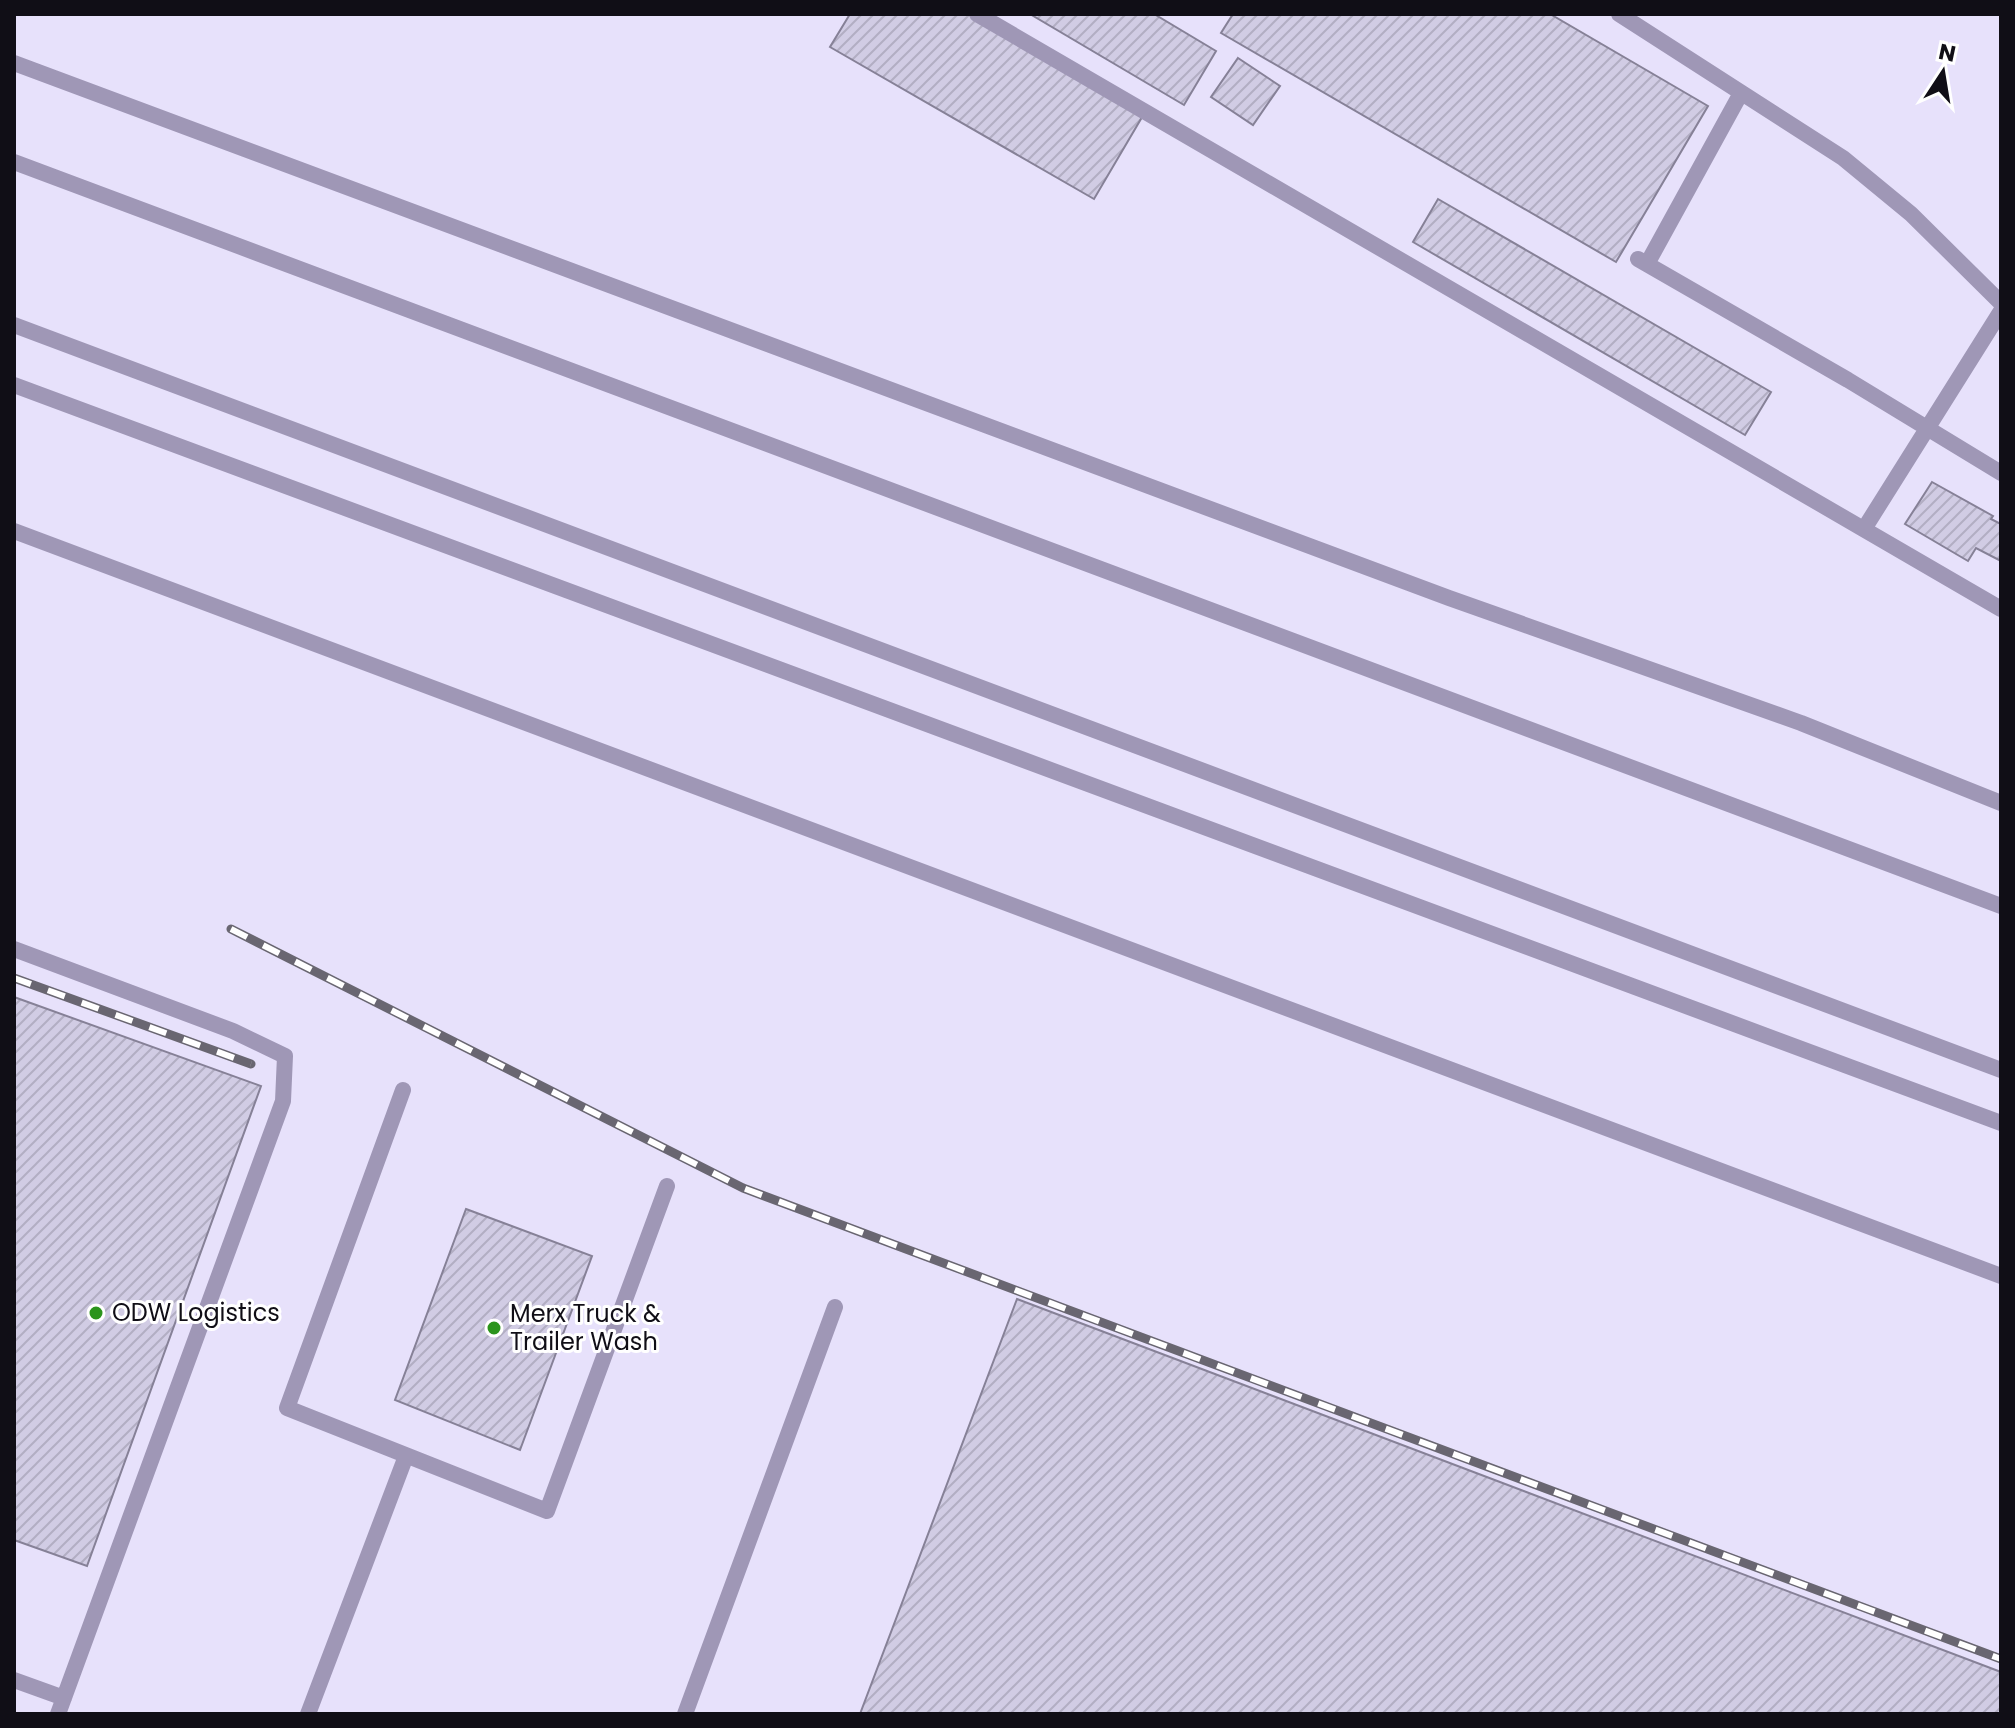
<svg xmlns="http://www.w3.org/2000/svg" width="2015" height="1728" viewBox="0 0 2015 1728" font-family="Poppins,sans-serif">
<style>
.built{fill:#e7e1fb}
.building{fill:url(#building-hatch);stroke:#868197;stroke-width:2}
.lines{fill:none;stroke-linecap:round;stroke-linejoin:round}
.service{stroke:#9f97b6;stroke-width:16}
.rail-casing{stroke:#696671;stroke-width:9}
.rail{stroke:#fff;stroke-width:6;stroke-dasharray:18;stroke-linecap:butt}
.poi-dot{fill:#2b941c;stroke:#fff;stroke-width:3}
.labels{text-anchor:middle;stroke-width:6;stroke-linejoin:round;paint-order:stroke}
.poi-label{font-size:24px;fill:#100e16;stroke:#fff;text-anchor:start}
</style>
<defs>
<pattern id="building-hatch" width="6" height="6" patternUnits="userSpaceOnUse" patternTransform="scale(2)"><rect width="6" height="6" fill="#d1cce4"/><path d="M-1 1l2-2M0 6l6-6M5 7l2-2" fill="none" stroke="#b2aec3"/></pattern>
</defs>
<rect width="100%" height="100%" fill="#f0edfc"/>
<path class="built" d="M14,14h1987v1700h-1987z"/>
<path class="building" d="M850,14h125l170,98 -51,87 -264,-152z
M1030,14h124l62,37 -32,54z
M1233,14h317l158,92 -92,156 -395,-229z
M1238,58l42,28 -27,39 -42,-28z
M1438,199l333,193 -26,43 -332,-193z
M1932,482l61,34 -2,3 10,5v37l-25,-13 -8,13 -63,-37z
M14,997l247,89 -174,480 -73,-26z
M466,1209l126,47 -72,194 -125,-50z
M1017,1299l984,373v42h-1141z"/>
<g class="lines">
<path class="service" d="M977,14l1024,595
M1619,14l224,144 68,56 90,89
M14,63l1435,535 352,125 200,80
M14,162l1987,744
M1638,259l210,121 153,93
M1647,264l94,-171
M14,325l1987,745
M14,385l1987,738
M1864,529l137,-218
M14,531l1987,745
M14,949l219,82 52,25 -2,45 -225,613
M403,1090l-116,318 260,103 120,-325
M14,1680l50,18
M308,1714l98,-258
M685,1714l150,-407"/>
<defs>
<path id="rail" d="M231,929l512,259 1258,471
M14,978l237,86"/>
</defs>
<use href="#rail" class="rail-casing"/>
<use href="#rail" class="rail"/>
</g>
<g class="poi-dot">
<circle cx="96" cy="1313" r="8"/>
<circle cx="494" cy="1328" r="8"/>
</g>
<g class="labels">
<g class="poi-label">
<text x="112" y="1321">ODW Logistics</text>
<text x="510" y="1322">Merx Truck &amp;<tspan x="510" dy="28">Trailer Wash</tspan></text>
</g>
</g>
<rect width="2015" height="1728" fill="none" stroke="#100e16" stroke-width="32"/>
<g transform="translate(1943 72) rotate(12)" stroke="#ffffff" stroke-width="6" paint-order="stroke">
<path d="M0-6L14 30L0 20L-14 30Z" fill="#100e16"/>
<text y="-12" font-size="22" font-weight="bold" text-anchor="middle" fill="#100e16">N</text>
</g>
</svg>
